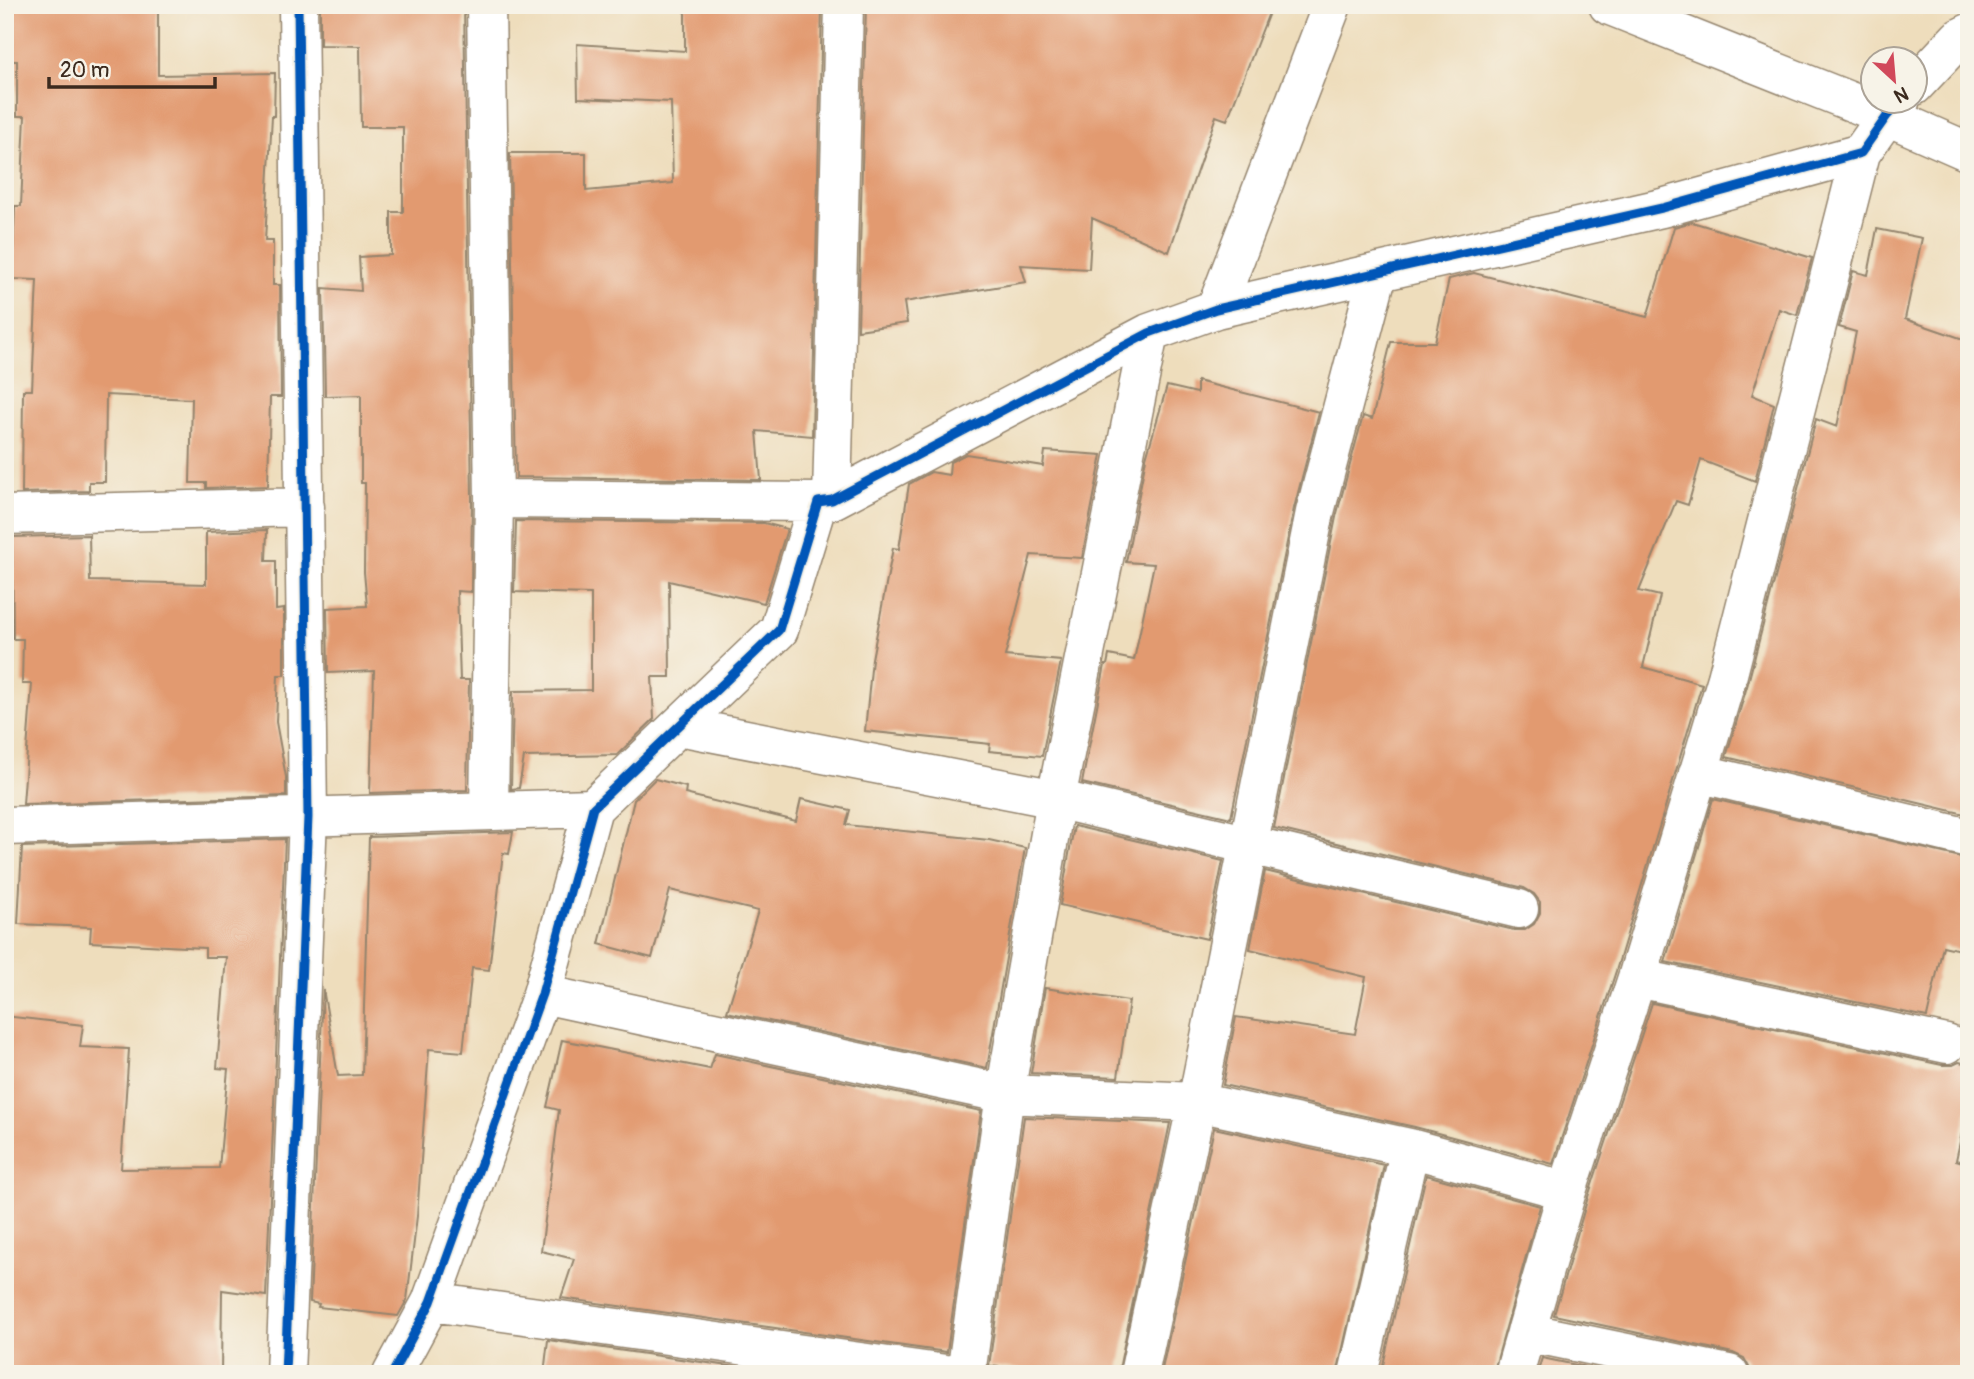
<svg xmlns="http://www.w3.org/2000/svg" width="1974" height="1379" viewBox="0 0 1974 1379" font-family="Pangolin,sans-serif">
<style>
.building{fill:#e29a70}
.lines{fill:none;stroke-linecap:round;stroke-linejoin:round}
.minor-casing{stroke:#94846d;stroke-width:41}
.tertiary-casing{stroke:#94846d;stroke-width:41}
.minor{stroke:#fff;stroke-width:38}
.tertiary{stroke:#fff;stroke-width:38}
.cycleway-casing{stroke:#f7f3e8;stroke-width:13}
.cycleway{stroke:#0057b8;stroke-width:9}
</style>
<rect width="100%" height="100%" fill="#f7f3e8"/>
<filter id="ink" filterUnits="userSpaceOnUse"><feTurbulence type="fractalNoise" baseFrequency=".0143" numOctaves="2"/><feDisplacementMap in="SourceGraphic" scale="14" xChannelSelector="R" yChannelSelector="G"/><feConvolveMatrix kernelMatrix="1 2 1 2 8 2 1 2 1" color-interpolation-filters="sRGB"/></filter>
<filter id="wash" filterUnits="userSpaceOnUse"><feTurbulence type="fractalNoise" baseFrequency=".00686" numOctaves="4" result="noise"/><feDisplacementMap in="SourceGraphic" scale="28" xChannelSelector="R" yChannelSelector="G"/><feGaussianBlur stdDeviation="1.57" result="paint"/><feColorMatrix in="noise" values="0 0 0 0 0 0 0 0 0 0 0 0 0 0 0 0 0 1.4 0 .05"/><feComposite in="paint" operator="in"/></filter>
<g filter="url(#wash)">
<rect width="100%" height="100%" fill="#eeddbc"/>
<g id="blocks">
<path class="building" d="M12,5h146v70l117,-2 -1,43h-2l-7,125h8v44h7l1,112h-11l-2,89 -62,2v-5h-16l2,-84 -86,-4 -1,87h-16v9l-67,2 1,-103h9l5,-110 -25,-1 3,-73h6l4,-90h-8v-55h-7z
M320,5h144l8,494 -1,93 -14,-1 3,89h9l-2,110 -97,3 4,-122 -46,2 -1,-65 40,-2 -3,-34 1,-89h-4v-88l-36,1 -2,-108 38,3 -2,-34 32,-2v-43h12v-85h-42l-1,-81 -40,-1z
M685,5h137l-10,431 -55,-5 4,49 -245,-3 -6,-324h76v38l87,-8 -2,-81 -93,-4 -1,-54 108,7z
M866,5h406l-45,115 -11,-4 -47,136 -77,-34 -3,51 -68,-4 5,17 -122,20 3,21 -49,7z
M1692,222l120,36 -15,57 -18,-6 -27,86 22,9 -19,77 -54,-21 -13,45 -12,-4 -37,90 21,5 -17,71 59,17 -86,287 -63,193 -138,-37 -192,-42 13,-68 119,17 11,-57 -116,-28 15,-78 249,59h11l9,-6 6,-11v-11l-6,-8 -10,-6 -250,-60 62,-311 27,-101 9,3 19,-77h44l14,-63 25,-6 173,44 27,-90z
M1877,229l45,9 -17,81 64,22v474l-243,-58 22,-74 68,-264 21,8 19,-95 -17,-5 14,-56 15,4z
M1197,381l122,31 -25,96 -63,310 -149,-35 23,-118h2l2,-10 25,5 20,-96 -28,-2 20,-104 21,-72 30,7z
M1045,451l57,4 -20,103 -51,-3 -26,101 56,5 -19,95 -53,-5 1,-7 -125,-13 7,-72 21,-111 6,1 10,-65 22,-12 18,3 1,-13 16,-8 77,12z
M516,521l248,2 23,6 -23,74 -95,-22 1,96h-18l2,42 -37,36 -93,2 -5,31 -8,1 2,-98 78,-1v-96l-77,-2z
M267,530l-1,31h10v49l8,-1v66h-6l-2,47 10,55v19l-263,8 9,-120h-10l1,-45h-10l-1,-102 77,-2 1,46 116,3v-52z
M655,779l31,8 -1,7 111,27 5,-22 49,11 -4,15 143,15 36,8 -38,220 -260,-56 31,-101 -88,-21 -18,68 -53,-14 35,-144z
M1713,799l256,60v93l-26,-6 -16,71 -262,-55z
M1074,826l149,35 -16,78 -147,-34z
M513,832l-4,22 -6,-1 -14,117 -17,-2 -9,84 -34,-3 -12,167 -10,84 -9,16 -80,-9 1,-3 -9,-2 13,-313 15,87 24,-1 7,-238z
M285,839l-19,457 -44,-6 -1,84h-216l3,-213h-3v-145l78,9 -3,22 49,2 -8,120 98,-1 9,-99 -11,-1 9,-111h-21v-9l-115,-6 1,-15 -73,-3 4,-77z
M1045,988l84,13 -11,76 -87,-4z
M1652,1003l290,62h11l6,-3 10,2v37l-13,59 13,4v210h-219l-1,-7 -5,-9 -11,-5 -179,-38 34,-118z
M562,1040l148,29 5,-15 266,57 -34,241 -386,-54 13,-39 -33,-8 18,-141 -12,-3z
M1024,1117l146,6 -52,251h-55l-74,-8z
M1214,1128l170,37 -47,209h-176z
M1426,1175l114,31 -47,168h-112z
M548,1340l237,34h-241z
M1542,1358l78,16h-83z"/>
</g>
</g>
<g filter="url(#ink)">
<use href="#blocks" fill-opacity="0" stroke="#94846d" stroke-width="2"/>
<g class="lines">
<defs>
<path id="minor" d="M486,5l8,494 -5,312
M1914,86l45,-48 10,-5
M1216,309l116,-304
M494,499l324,3
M832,500l12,-495
M5,515l300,-8
M679,726l377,73 463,110
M1698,773l271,65
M5,826l588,-18
M1637,978l310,66
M542,994l463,100 192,8 213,46 157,43
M431,1302l515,72
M1526,1332l203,42
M285,1374l23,-557 -10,-812
M392,1374l39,-72 111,-308 51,-186 186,-178 39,-128 14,-2 317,-167 67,-24 446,-101 199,-55 26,-37 13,-14
M966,1374l39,-280 51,-295 93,-466
M1139,1374l58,-272 118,-590 63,-240
M1358,1374l52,-226
M1514,1374l53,-183 70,-213 90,-300 134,-525"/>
<path id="tertiary" d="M1608,5l279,111 82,36"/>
</defs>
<use href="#minor" class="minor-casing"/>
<use href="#tertiary" class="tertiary-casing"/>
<use href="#minor" class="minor"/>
<use href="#tertiary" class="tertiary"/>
<defs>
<path id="cycleway" d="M285,1374l23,-557 -10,-812
M392,1374l39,-72 111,-308 51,-186 186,-178 39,-128 14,-2 317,-167 67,-24 446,-101 199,-55 26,-37 13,-14"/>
</defs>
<use href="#cycleway" class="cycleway-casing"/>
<use href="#cycleway" class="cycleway"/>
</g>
</g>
<rect width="1974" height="1379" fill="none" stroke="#f7f3e8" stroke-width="28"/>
<g transform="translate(1894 80) rotate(154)"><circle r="33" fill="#f7f3e8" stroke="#aca397" stroke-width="2"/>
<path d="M0-5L12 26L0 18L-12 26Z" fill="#d1495b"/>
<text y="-10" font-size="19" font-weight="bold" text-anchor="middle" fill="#3b2a1e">N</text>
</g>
<path d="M49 77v10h166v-10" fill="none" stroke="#3b2a1e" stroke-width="3.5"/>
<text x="60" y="77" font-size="21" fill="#3b2a1e" stroke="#f7f3e8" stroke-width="5" paint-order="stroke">20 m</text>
</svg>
